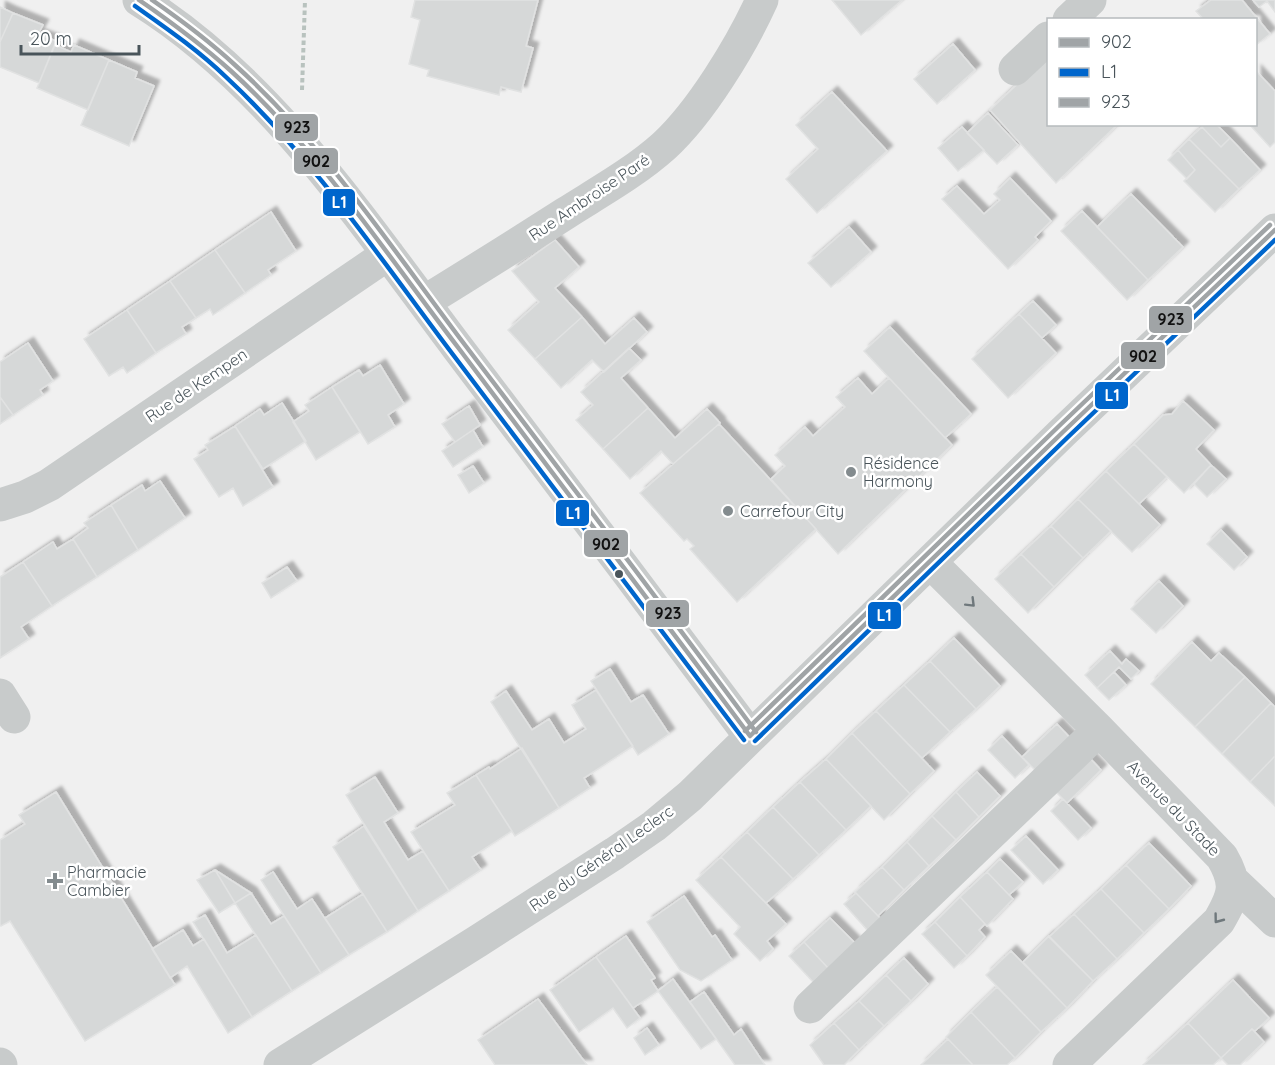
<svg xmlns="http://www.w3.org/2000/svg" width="1275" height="1065" viewBox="0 0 1275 1065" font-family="Quicksand,sans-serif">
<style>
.building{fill:#d6d8d8;stroke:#e1e2e2;stroke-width:1.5;filter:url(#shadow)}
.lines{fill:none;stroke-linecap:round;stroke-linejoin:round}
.path{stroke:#b8c2be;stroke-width:4;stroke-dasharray:4.5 3;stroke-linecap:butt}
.minor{stroke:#c8cbcb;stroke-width:33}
.bus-1-casing{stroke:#fff;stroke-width:9}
.bus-2-casing{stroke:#fff;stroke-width:9}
.bus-3-casing{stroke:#fff;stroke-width:9}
.bus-1{stroke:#a0a4a6;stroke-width:4.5}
.bus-2{stroke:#06c;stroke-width:4.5}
.bus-3{stroke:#a0a4a6;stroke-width:4.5}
.oneway{stroke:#6f787c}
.poi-dot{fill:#838b8e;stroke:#fff;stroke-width:2}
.bus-dot{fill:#49545a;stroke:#fff;stroke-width:2}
.labels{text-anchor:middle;stroke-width:5;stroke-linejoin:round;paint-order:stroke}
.street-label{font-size:16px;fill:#49545a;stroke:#fff}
.poi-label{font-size:16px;fill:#49545a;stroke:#fff;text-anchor:start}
.line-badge{stroke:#fff;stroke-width:2}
.badge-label{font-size:16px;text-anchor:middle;font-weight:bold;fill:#fff}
.pale-badge-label{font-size:16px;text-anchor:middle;font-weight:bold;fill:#111}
</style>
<defs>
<filter id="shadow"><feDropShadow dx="5.5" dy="-5.5" stdDeviation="1.5" flood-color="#0004"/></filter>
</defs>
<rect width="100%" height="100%" fill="#f0f0f0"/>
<path class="building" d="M415,0h123l-12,46 7,2 -12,44 -20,-5 -2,8 -72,-19 2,-6 -20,-6 11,-44 -9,-3z
M832,0h70l-41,35z
M1242,0l28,34 -14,11v-25h-52l-8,-9 15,-11z
M1253,0h22v12l-8,-11 -8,6z
M0,7l13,6 -13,29z
M13,13l30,12 -5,9 18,7 -17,42 -39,-16v-25z
M953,44l22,26 -38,34 -23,-25z
M55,45l16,7 3,-7 35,15 -21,50 -51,-22z
M1048,55v69h70l-62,59 -66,-73z
M109,60l28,12 -2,6 19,8 -25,60 -48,-21z
M1256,71l19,20v51l-5,5 -21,-23h7z
M832,92l55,59 -70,62 -31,-34 32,-30 -22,-24z
M988,113l30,32 -21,19 -30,-31z
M1204,124h12l14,14 -9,9 -19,-20z
M962,127l22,23 -26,21 -20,-23z
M1202,127l19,20 9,-9 30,32 -21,19 -50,-50z
M1189,139l50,50 -24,23 -31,-31 11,-11 -17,-20z
M1178,150l17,20 -8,9 -19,-19z
M1010,178l41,43 -16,16 3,3 -30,29 -66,-70 15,-13 27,28 16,-14 -6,-6z
M1131,194l52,53 -35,33 -51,-53z
M1082,211l66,69 -21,20 -66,-69z
M271,212l25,39 -28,19 3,5 -26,18 -30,-43z
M849,227l22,25 -40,35 -23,-24z
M555,240l24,27 -24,21 27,29 -47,42 -27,-29 31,-28 -27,-31z
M215,250l30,43 -32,22 -3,-6 -14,9 -26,-37z
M170,281l26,37 -14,9 4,7 -30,19 -29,-43z
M1033,301l23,24 -14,13 -23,-24z
M127,310l29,43 -29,20 -4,-6 -14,9 -25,-37z
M1019,314l37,39 -48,45 -36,-39z
M582,317l23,27 29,-26 13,14 -43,40 -12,-12 -31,28 -26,-29z
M890,327l81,87 -26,24 -81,-87z
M28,343l25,38 -13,9 3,5 -30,20 -13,-18v-35z
M629,348l12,12 -20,18 27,30 -45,41 -27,-29 17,-15 -12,-13z
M380,365l24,39 -16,11 7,12 -27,17 -36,-57 27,-17 4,6z
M858,378l14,16 17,-16 63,67 -114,109 -67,-75 14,-13 -10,-11 30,-28 8,9 32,-29 -9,-10z
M332,387l28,45 -44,28 -23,-38 16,-11 -4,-6z
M0,397l13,18 -13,9z
M1183,401l31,29 -18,19 15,16 -27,28 -50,-49 29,-29 9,-1z
M282,403l24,38 -43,28 -28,-43 25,-17 4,6z
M469,406l11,19 -25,17 -13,-18z
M648,408l27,30 32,-29 13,14 -47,41 -12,-13 -31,28 -27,-30z
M719,424l97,105 -79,73 -47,-53 4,-3 -7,-7 -3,2 -44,-48z
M235,426l38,61 -30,19 -10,-18 -14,9 -25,-38 14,-9 -3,-5z
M473,430l10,17 -30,20 -11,-16z
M1134,444l33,33 -28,27 -33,-33z
M1211,465l15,14 -19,18 -13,-13z
M473,466l11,17 -15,10 -11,-18z
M1106,471l54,54 -28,27 -54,-53z
M160,481l25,37 -47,32 -27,-45 31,-20 3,6z
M1078,499l33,32 -28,27 -32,-32z
M111,505l27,45 -41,27 -24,-38 15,-11 -4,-5z
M1051,526l32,32 -29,29 -33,-33z
M1221,530l26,27 -13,13 -27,-26z
M73,539l24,38 -45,29 -29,-44 30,-20 4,7z
M1021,554l33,33 -26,26 -33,-34z
M23,562l29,44 -31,21 8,12 -29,19v-81z
M287,567l10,14 -26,17 -9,-15z
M1159,581l24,25 -27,27 -25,-24z
M954,638l46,48 -24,23 -46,-48z
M1192,642l19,19 8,-8 26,24 -50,50 -44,-43z
M1110,651l12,13 4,-5 13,12 -8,8 -12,-12 -22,21 -12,-13z
M930,661l46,48 -26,23 -46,-47z
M610,669l21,33 12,-7 26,39 -31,21 -47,-74z
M1114,672l12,13 -17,15 -12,-12z
M1245,677l26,26 -49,51 -27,-27z
M904,685l46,47 -28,26 -46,-47z
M596,690l37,56 -49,32 6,10 -31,20 -68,-106 15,-11 26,39 17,-11 15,24 22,-14 -14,-24z
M1271,703l4,4v49l-25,26 -28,-28z
M876,711l58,60 -24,23 -58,-61z
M1057,724l15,16 -34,33 -16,-16z
M852,733l58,61 -26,26 -58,-61z
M1002,736l27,29 -14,13 -27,-28z
M522,748l37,60 -44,28 -39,-61 13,-8 1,2z
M1086,754l15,16 -34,33 -15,-15z
M1275,756v50l-25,-24z
M826,759l45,47 -25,24 -46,-48z
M977,772l23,24 -21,21 -23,-25z
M476,775l36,56 -40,26 9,13 -32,21 -38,-59 44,-27 -8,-12z
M375,777l23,36 -14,9 24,38 15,-9 26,40 -31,20 -72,-116z
M800,782l46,48 -27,25 -46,-48z
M56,792l119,193 -90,56 -75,-120 -9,5 -1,-2v-84l25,-16 -6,-9z
M956,792l23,25 -23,23 -24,-24z
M1063,799l28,29 -13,12 -27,-29z
M773,807l46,48 -26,24 -46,-47z
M932,816l24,24 -27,26 -22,-24z
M364,826l54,85 -31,21 -54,-85z
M747,832l46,47 -27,24 -45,-46z
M1026,836l32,34 -15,14 -32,-34z
M907,842l22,24 -25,24 -22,-23z
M1149,843l42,43 -22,23 -43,-44z
M721,857l65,67 -19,17 6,8 -13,12 -26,-27 6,-7 -44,-47z
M1000,859l23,23 -14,13 -22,-23z
M1126,865l43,44 -25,24 -43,-44z
M882,867l22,23 -26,26 -23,-24z
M215,870l36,23 -16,10z
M215,870l20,33 -16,10 -22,-33z
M273,872l24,37 15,-10 37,56 -28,18 -60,-93z
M987,872l26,27 -26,27 -27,-29z
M1101,889l43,44 -27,26 -43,-45z
M251,893l20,31 13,-8 37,57 -29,18 -57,-88z
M856,893l25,26 -13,12 -24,-27z
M363,894l24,38 -38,23 -24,-37z
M684,896l28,41 3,-2 17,25 -31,21 -21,-11 -33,-48z
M960,897l25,27 -6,6 6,7 -18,19 -32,-34z
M1074,914l43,45 -24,22 -44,-44z
M205,915l22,38 29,-18 36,56 -40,26 -59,-95z
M830,918l25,25 -27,25 -24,-26z
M935,922l32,34 -13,12 -32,-34z
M183,930l10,16 11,-7 48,78 -24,16 -41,-67 -17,12 -18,-29z
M626,936l29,42 -4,2 7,11 -25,17 -37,-51z
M1049,936l44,45 -26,27 -44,-46z
M804,942l24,26 -15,14 -24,-26z
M1011,951l56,57 -26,24 -55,-57z
M596,957l44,61 -13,10 -14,-20 -34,24 -29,-42z
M904,958l24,26 -17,17 -25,-26z
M886,975l25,26 -27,25 -25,-25z
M673,979l43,60 -15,10 -43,-58z
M1233,980l36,38 -14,13 -3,-2 -31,29 -33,-35z
M997,987l44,45 -26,26 -44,-46z
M704,992l30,43 7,-6 24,36h-30l-45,-63z
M538,999l49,66h-92l-17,-25z
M859,1001l25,25 -25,24 -25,-27z
M971,1012l44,46 -8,7h-34l-27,-28z
M834,1023l25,27 -15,15h-20l-14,-20z
M1188,1023l33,35 -8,7h-70z
M647,1028l12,17 -14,10 -11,-17z
M1252,1029l12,13 -24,23h-12l-7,-7z
M948,1039l25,26h-52z"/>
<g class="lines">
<path class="path" d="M302,90l3,-90"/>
<path class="minor" d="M139,0c131,81 226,225 318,347 98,129 196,259 293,389
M1069,20l21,-20
M1015,69l33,-31
M424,302c47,-29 95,-59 142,-89 33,-21 69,-41 98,-67 37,-34 77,-100 98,-146
M0,505l25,-8 24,-12 339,-231
M930,562l169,168 123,127c16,27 12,38 -3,64l-150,144
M0,695l14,22
M1234,882l41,39
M810,1007l289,-277
M0,1064l1,1
M280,1065l198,-124 137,-88 39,-27 36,-30 373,-364 212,-202"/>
<defs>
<path id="bus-1" d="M139,0c32,22 63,45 92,71 89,81 156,184 229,279 97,129 194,257 290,386
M750,736l313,-304 212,-202"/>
<path id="bus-2" d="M135,6c31,22 63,44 91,71 87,81 154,181 225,275 98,130 196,259 293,388
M755,741l313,-304 207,-197"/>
<path id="bus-3" d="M152,0c29,20 57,41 83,65 90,81 158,185 230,280 98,129 195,257 291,387
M745,731l313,-304 212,-202"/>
</defs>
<use href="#bus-1" class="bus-1-casing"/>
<use href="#bus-2" class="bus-2-casing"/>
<use href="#bus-3" class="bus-3-casing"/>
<use href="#bus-1" class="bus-1"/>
<use href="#bus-2" class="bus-2"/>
<use href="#bus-3" class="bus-3"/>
</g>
<defs><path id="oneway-chevron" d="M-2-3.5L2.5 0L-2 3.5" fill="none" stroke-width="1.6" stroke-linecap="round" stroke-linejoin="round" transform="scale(1.5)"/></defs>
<g class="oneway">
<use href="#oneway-chevron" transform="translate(971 603) rotate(45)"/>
<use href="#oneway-chevron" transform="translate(1218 919) rotate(127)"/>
</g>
<g class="poi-dot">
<circle cx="851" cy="472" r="6"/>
<circle cx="728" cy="511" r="6"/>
<path d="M52 872h6v6h6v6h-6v6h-6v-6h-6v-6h6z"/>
</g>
<circle class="bus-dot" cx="619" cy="574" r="5"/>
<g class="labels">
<g class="street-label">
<text transform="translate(589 197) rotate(-34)" y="6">Rue Ambroise Paré</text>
<text transform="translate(196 385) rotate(-34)" y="6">Rue de Kempen</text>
<text transform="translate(1174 808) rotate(46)" y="6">Avenue du Stade</text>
<text transform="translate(601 858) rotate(-35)" y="6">Rue du Général Leclerc</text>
</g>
<g class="poi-label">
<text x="863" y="469">Résidence<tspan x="863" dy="18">Harmony</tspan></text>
<text x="740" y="517">Carrefour City</text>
<text x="67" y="878">Pharmacie<tspan x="67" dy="18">Cambier</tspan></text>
</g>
</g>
<g class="line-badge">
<rect x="274" y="113" width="45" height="29" rx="6" fill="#a0a4a6"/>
<rect x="293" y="147" width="46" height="28" rx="6" fill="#a0a4a6"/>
<rect x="322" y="188" width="34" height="29" rx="6" fill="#06c"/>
<rect x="1148" y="305" width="45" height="29" rx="6" fill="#a0a4a6"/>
<rect x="1120" y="341" width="46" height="29" rx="6" fill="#a0a4a6"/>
<rect x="1094" y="381" width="35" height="29" rx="6" fill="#06c"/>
<rect x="555" y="499" width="35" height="28" rx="6" fill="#06c"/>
<rect x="583" y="529" width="46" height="29" rx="6" fill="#a0a4a6"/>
<rect x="645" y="599" width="45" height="29" rx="6" fill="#a0a4a6"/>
<rect x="867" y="601" width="35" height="29" rx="6" fill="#06c"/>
</g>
<g class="badge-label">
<text x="339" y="208">L1</text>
<text x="1112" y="401">L1</text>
<text x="573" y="519">L1</text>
<text x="884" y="621">L1</text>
</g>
<g class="pale-badge-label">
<text x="297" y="133">923</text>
<text x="316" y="167">902</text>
<text x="1171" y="325">923</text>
<text x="1143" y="362">902</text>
<text x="606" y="550">902</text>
<text x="668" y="619">923</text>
</g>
<rect x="1047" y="18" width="210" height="108" fill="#ffffff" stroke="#b6bbbd" stroke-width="1.5"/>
<rect x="1059" y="38" width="30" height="9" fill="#a0a4a6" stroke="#b6bbbd" stroke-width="1.5"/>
<text x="1101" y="48" font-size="18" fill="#49545a">902</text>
<rect x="1059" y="68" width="30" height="9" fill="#0066cc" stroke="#b6bbbd" stroke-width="1.5"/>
<text x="1101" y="78" font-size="18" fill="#49545a">L1</text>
<rect x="1059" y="98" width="30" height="9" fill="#a0a4a6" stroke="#b6bbbd" stroke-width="1.5"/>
<text x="1101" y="108" font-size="18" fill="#49545a">923</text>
<path d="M21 45v9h118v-9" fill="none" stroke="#49545a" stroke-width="3"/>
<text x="30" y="45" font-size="18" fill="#49545a" stroke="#ffffff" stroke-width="4.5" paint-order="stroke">20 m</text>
</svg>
